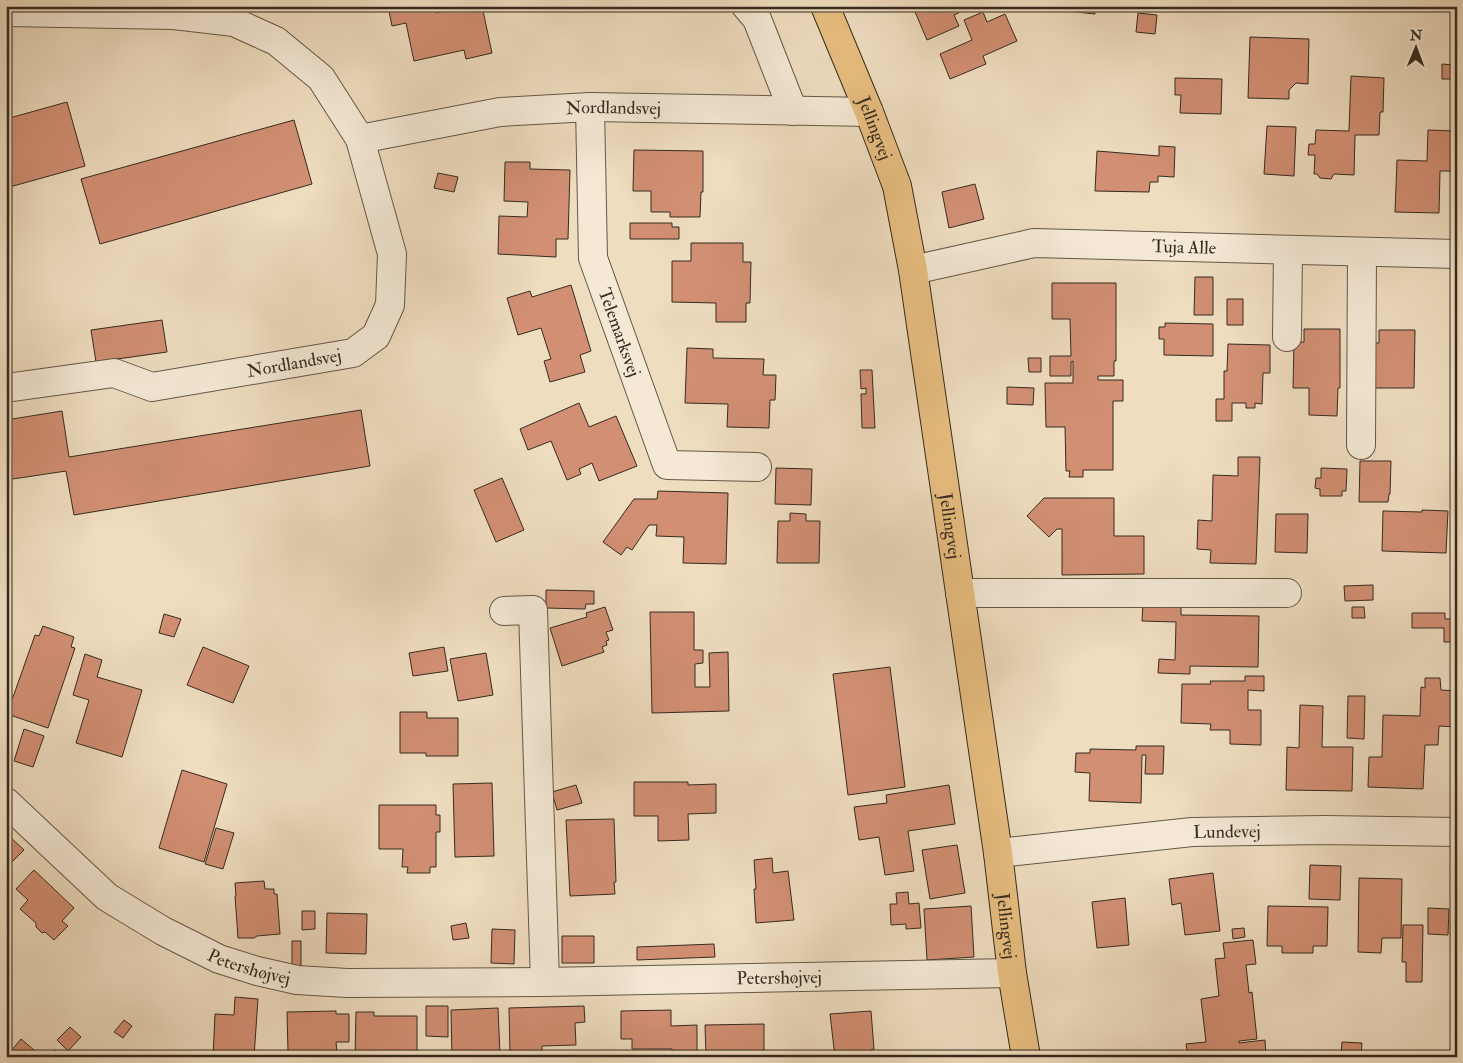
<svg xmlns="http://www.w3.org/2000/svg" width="1463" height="1063" viewBox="0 0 1463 1063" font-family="'IM FELL Double Pica',serif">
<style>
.building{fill:#d28f74;stroke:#342b1f}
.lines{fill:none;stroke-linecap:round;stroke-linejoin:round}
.minor-casing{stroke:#635847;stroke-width:30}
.major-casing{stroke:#342b1f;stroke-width:30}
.minor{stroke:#f5e9d6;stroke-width:28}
.major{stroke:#e8be80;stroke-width:28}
.labels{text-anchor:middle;stroke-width:4;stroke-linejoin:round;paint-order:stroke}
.street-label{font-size:18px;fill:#342b1f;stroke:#f5e9d6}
</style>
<rect width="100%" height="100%" fill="#efddc0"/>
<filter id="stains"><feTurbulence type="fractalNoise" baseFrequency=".004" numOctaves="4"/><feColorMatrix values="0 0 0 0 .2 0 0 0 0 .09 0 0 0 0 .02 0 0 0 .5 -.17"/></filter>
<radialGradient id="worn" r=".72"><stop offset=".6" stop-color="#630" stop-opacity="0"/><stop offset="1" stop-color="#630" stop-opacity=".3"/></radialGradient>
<path class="building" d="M388,6h46l2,7 29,-7h17l10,47 -26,6 -2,-9 -50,11 -8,-38 -14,3z
M915,6h48l2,4 -11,5 5,11 -32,14 -14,-33z
M1068,6h28l-1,8 -28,-3z
M1219,6h31v3l-31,-1z
M983,12l4,10 18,-8 12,27 -34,15 3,8 -36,15 -10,-25 32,-14 -8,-20z
M1138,13l19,2 -2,19 -19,-2z
M1250,37l59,2 -1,45 -12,-1 -7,7v9l-41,-1z
M1442,64l11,1v14h-11z
M1351,76l33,2 -1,34h-3l-1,23h-24l-1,40 -20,-1 -3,5 -11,-1 -3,-4h-3l1,-19h-7l1,-11h6l1,-14 33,1z
M1175,78l47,1 -1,35 -41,-1 1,-18h-6z
M67,102l18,64 -79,22v-69z
M294,120l18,64 -212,60 -19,-65z
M1267,126l29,1 -2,49 -30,-2z
M1428,130l27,1 -1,40h-14l-1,42 -44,-1 2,-52 30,1z
M1159,146l16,1 -1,30 -16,-1v6h-8l-1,10 -54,-1 2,-40 62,5z
M634,150l69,1v41h-2l-1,25h-30v-5h-19v-21h-18z
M505,162h25v7l40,1 -2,69h-12v18l-58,-3 1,-38 28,1 1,-15 -24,-1z
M438,173l20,4 -4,15 -20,-4z
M975,184l9,35 -35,9 -7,-36z
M630,223h42v4h7v12h-49z
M691,243h52v19h8l-1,41h-4v19h-30v-19l-44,-1v-41h19z
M1195,277h18v38h-19z
M1052,283h64v78h-2v15h-16v4h25v21h-10v69h-30v7h-14l1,-6h-4l-1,-44h-19l-1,-44h28v-22l-2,1v14h-21v-20h21l-1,-37h-18z
M571,285l20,66 -11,4 5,17 -35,10 -6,-21 7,-2 -10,-31 -23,7 -11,-37 23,-7 2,6z
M1227,299h16v26h-16z
M162,320l5,32 -71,10 -5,-32z
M1165,323l48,1v32l-49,-1v-16h-5v-12h6z
M1304,329h36v59h-2l-1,28 -28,-1v-27h-16l1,-46h10z
M1379,330h36l-1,58h-45v-45h10z
M1228,344l42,1v28h-7l-1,31 -7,-1v5h-9v-5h-14v18h-16v-22h8v-28h3z
M687,348l26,1v9l51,1 -1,16h13l-1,25h-5l-1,28 -42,-1 1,-23 -43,-1z
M1028,358h13v14h-12z
M860,370h12l3,58h-13l-1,-34h5v-6l-5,1z
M1007,387l27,1 -1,17 -26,-1z
M579,403l10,24 27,-11 21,50 -38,15 -7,-18 -13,6 2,5 -14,6 -16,-39 -23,9 -8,-21z
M361,410l9,56 -296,49 -8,-44 -60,9v-60l56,-9 7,46z
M1238,457h22l-4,107 -46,-1 1,-13 -14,-1 1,-29 14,1 1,-46 25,1z
M1360,461h31l-1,33h-1l-1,8h-29z
M776,468l36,1 -1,36 -36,-1z
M1321,468l26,1 -1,22h-4v5h-22v-7l-5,-1 1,-10h5z
M502,478l22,52 -28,12 -22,-52z
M658,491l70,2 -2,71 -43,-1 1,-26 -28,-1 1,-11h-8l-17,25 -5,-3 -6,8 -18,-13 31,-43h23z
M1044,498h70v38h30v38l-82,1v-46h-5l-8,8 -22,-21z
M1422,510l26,1 -2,42 -64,-2 1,-40 39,1z
M790,513l16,1v7h14l-1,42h-42l1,-42h12z
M1276,514h32l-1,39 -32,-1z
M1373,585v15l-28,1 -1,-15z
M546,590l48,1v13h-8l-1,5 -39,-1z
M1143,603l38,1v11l78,1 -1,51 -68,-1v8l-32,-1 1,-14 16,1 1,-38 -34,-1z
M605,607l8,23 -7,2 3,8 -3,1 1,4 -5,2 2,5 -42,14 -12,-38 37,-11 -1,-4z
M1352,607h12l1,11h-13z
M650,612h44v38h9v13l-8,1v23h15l-1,-34 19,-1 1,59 -77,2z
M1412,613h33v6h12v23h-13v-14h-32z
M164,614l17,5 -7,18 -15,-4z
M43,626l31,11 -3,10 4,1 -27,80 -41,-14 28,-79 4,1z
M203,647l46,19 -16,37 -46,-18z
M444,647l4,24 -35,5 -4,-23z
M486,653l7,42 -35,6 -8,-42z
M85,654l17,6 -5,17 45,13 -20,67 -46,-14 13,-43 -16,-5z
M890,667l15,120 -57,8 -15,-121z
M1245,676h19v15l-16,-1v20h13v35l-31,-1v-14h-20l1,-6 -30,-1 1,-39h29l-1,-3h35z
M1425,678h15l1,12 16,1v36l-18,-1 -1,19h-13l-2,44 -55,-2 1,-30h13l1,-42 37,1 1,-29 4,1z
M1348,696h17l-1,43 -17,-1z
M1300,705l23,1 -1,41h31l-1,44 -66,-1 1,-43 12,1z
M400,712h27v6h31v38h-32v-3h-26z
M24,729l20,7 -11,31 -19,-6z
M1136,746h28l-1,28h-18l1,-19h-4l-1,48 -52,-2 1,-28 -15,-1 1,-19h14v-4l46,1z
M182,770l45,14 -23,78 -45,-14z
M634,782h54v3l28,-1v29l-28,1 1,26 -31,1v-25h-24z
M492,783l2,73 -39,1 -2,-73z
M576,785l6,18 -25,7 -5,-18z
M949,785l6,39 -47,7 6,40 -29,4 -6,-38 -20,3 -5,-33 33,-4 -1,-8z
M379,805h57v10h4v17h-4v35h-6v6h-23l1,-6h-6l1,-18h-24z
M614,819l2,63h-2l1,12 -45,2 -4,-76z
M216,828l18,5 -11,36 -18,-5z
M6,833l18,17 -18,18z
M957,845l8,48 -35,6 -8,-49z
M772,858l1,15 15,-2 6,49 -38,3 -2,-34h2l-2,-29z
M1310,865l31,1 -1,34 -31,-1z
M34,870l40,38 -12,13 6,5 -14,14 -9,-8 -3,1 -6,-6v-4l-16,-14 8,-9 -12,-11z
M1213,873l7,58 -35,4 -4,-32 -9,2 -3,-26z
M1359,878l43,1 -1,59h-19l-1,15 -23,-1z
M264,881l1,8h9v5h3l3,40 -23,2 -3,2h-16l-3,-42h1l-1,-13z
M908,892l1,12 10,-1 2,25 -15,1v-5l-15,1 -1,-21h7l-1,-11z
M1452,892h5v44h-6z
M1125,898l4,47 -32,3 -5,-46z
M971,906l3,51 -47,3 -3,-51z
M1268,906l60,1 -1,39h-14v7h-31v-7h-15z
M1428,908l21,1 -1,26 -20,-1z
M302,911h13v18l-13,1z
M327,913l40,1 -1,40 -40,-1z
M466,923l3,15 -16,2 -2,-14z
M1403,925h20l-1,57h-16v-20h-4z
M1244,928l1,9 -12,2 -1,-10z
M492,929l23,1 -1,34 -23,-1z
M562,936h32v27h-32z
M1253,940l3,24 -10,1 3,28 3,-1 5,47 -18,2v2l26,-3 1,17h-78l-2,-13 20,-2 -5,-43 18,-3 -4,-37 10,-1 -2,-15z
M292,941h9v27l-9,1z
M714,944l1,13 -78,3v-13z
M235,997l23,2 -4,58h-41l2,-43 19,1z
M426,1006h22v31l-22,-1z
M584,1006l1,16 -10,1 1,22 -34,1v6l-32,1 -1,-45z
M498,1008l2,47 -48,2 -1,-47z
M1455,1009h2v48h-1z
M671,1010v16l26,-1v27h-25v-3h-40v-10h-11v-28z
M336,1011v3h13v28h-13l1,10h-49l-1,-40z
M871,1011l3,38 -3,1v4l-15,1v2h-21l-5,-43z
M356,1012h18v4h43v41h-62z
M124,1020l8,6 -9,12 -9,-6z
M764,1024v33h-58l-1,-32z
M70,1027l11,10 -13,14 -11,-11z
M21,1039l20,17 -1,1h-34z
M1342,1042l20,1 -1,14 -20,-1z
M55,1050l7,7h-14z"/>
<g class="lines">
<defs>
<g id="minor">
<path d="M746,6l11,13 36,92"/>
<path d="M6,12l168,3 60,7 42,19 45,37 39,61 32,115 -2,51 -14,31 -23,17 -201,34 -38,-14 -108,15"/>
<path id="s1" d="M590,107l3,151 74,207 90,2"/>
<path id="s2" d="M360,139l140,-27 90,-5 279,5"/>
<path id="s3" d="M913,270l121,-27 423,11"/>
<path d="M1287,337l1,-87"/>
<path d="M1361,445l1,-193"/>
<path d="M960,593h327"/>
<path d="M504,611l29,-1 12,372"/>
<path id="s4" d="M6,802l101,95 56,34 56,28 38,12 40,9 50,3 198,-1 467,-9"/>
<path id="s5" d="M998,853l194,-21 133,-2 132,2"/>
</g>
<g id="major">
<path id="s6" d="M825,6l44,106 28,74 16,84 85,583 14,120 14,84"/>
</g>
</defs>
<use href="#minor" class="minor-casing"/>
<use href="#major" class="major-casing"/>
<use href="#minor" class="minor"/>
<use href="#major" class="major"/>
</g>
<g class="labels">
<g class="street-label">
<text dy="6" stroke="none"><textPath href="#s2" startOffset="256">Nordlandsvej</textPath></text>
<text dy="6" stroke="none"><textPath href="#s6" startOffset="132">Jellingvej</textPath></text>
<text dy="6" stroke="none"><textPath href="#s3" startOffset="274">Tuja Alle</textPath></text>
<text dy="6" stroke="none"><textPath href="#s1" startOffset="230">Telemarksvej</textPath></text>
<text transform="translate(294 363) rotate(-10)" y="6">Nordlandsvej</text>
<text dy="6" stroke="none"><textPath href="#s6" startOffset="538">Jellingvej</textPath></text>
<text dy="6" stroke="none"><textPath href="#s5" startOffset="230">Lundevej</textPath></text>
<text dy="6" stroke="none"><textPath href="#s6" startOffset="942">Jellingvej</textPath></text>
<text dy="6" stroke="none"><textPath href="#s4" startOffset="298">Petershøjvej</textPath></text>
<text dy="6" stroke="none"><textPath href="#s4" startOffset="830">Petershøjvej</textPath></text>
</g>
</g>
<rect width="1463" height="1063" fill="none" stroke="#efddc0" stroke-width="25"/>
<rect x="8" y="8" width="1448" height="1048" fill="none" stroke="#342b1f" stroke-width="2.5"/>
<rect x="12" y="12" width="1438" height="1038" fill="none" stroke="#342b1f"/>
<g transform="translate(1416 48) rotate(1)" stroke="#f5e9d6" stroke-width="4" paint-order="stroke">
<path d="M0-4L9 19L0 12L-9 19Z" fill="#342b1f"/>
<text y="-8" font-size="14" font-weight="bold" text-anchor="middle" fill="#342b1f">N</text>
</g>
<rect width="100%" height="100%" filter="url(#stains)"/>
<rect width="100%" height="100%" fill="url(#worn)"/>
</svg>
